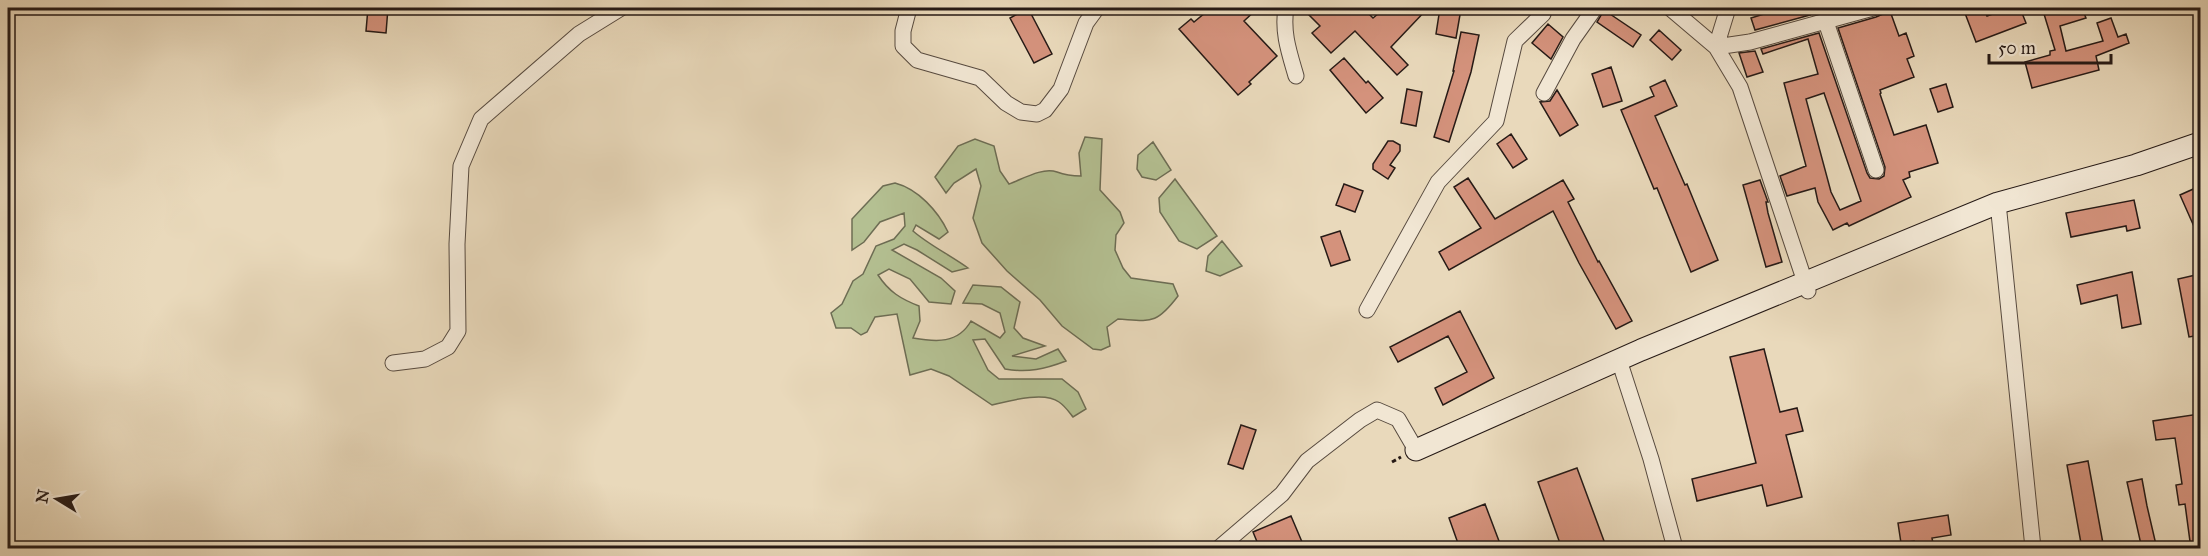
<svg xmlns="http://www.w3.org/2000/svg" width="2208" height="556" viewBox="0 0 2208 556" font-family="'IM FELL Great Primer',serif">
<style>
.green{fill:#b4c092;stroke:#6d6d54;stroke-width:1.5}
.building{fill:#d4927c;stroke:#261a16;stroke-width:1.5;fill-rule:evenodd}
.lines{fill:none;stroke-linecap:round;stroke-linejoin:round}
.street-casing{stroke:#574a3f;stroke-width:17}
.secondary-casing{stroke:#261a16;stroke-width:23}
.path{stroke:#261a16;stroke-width:3;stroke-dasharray:4.5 3;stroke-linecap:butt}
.street{stroke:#f1e6d3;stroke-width:15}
.secondary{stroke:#f1e6d3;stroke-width:21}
</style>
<rect width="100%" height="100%" fill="#e9d9bb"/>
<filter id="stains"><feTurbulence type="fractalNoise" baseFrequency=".00333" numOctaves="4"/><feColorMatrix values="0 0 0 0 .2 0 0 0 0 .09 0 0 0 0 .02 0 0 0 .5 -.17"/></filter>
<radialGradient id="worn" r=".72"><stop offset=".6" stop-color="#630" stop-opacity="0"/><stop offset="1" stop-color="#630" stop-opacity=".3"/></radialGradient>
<path class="green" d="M1085,137l17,2 -2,51 20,22 4,11 -8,12 -1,15 8,18 8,10 42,6 5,12c-22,29 -27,25 -60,23l-11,8 3,19 -9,4 -8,-1 -31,-23 -22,-26 -33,-29 -25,-28 -9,-25 8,-32 -5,-17 -22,14 -8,10 -11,-16 23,-31 17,-7 19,7 6,25 9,13c14,-5 33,-17 48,-12 8,3 14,4 24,4l-2,-23z
M1153,142l18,28 -15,10 -14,-3 -5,-8 1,-14z
M1175,179l42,57 -20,13 -18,-8 -19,-29 -1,-14z
M895,183c23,6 43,28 53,49l-9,7 -23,-14 -3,6c16,14 37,24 55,37l-16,4 -35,-22 -13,-6 -12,6 49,28 14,13 -4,13 -22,-2 -19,-23 -21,-10 -11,6c11,17 23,24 41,31l1,15 -7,17c23,4 45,6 58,-17l29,17 5,-6 -5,-19 -18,-9 -19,-1 10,-18 28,2 19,15 -6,26 9,10 22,8 -33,10 24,3 22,-10 8,12c-21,8 -38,12 -61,8l-20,-30 -12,1 15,30 11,9h63l16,13 8,17 -13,8c-4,-5 -8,-11 -14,-15 -15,-11 -50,-1 -67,3l-43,-29 -18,-7 -21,6 -13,-61 -22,3 -8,15 -6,3 -10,-7h-15l-5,-15 11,-9 11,-23 10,-7 13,-28 18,-7 11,-13 -1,-13 -24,9 -16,20 -12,8v-31l31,-33z
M1222,241l20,25 -22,10 -14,-5 2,-15z"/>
<path class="building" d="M368,8h20l-2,25 -20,-2z
M1028,8l24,46 -18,9 -24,-45z
M1211,8h47l-14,13 33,35 -28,26 2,2 -13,11 -59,-66 12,-10 3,3z
M1302,8h61l10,10 12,-10h43l-37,39 17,18 -11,10 -42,-44 -24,22 -19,-20 8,-7z
M1440,8l21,1 -5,29 -20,-4z
M1762,8h44l4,7 -55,15 -4,-12 13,-4z
M1963,8h21l3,8 23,-8h10l6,15 -50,19z
M2064,8h18l4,10 -26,8 6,25 37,-10 -6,-18 14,-5 7,19 8,-3 3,9 -33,13 3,14 -67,18 -7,-26 25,-7v-4l5,-1 -11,-36z
M1604,10l37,25 -8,12 -36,-25z
M1890,11l9,25 7,-3 8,23 -7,3 7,18 -34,13 1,3 -1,1 14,41 32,-10 12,38 -29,9 1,5 -7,3 8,17 -62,29 -2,-3 -14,7 -15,-28 -3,-14 -28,8 -7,-20 26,-10 -22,-83 34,-9 -10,-35 -45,15 -2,-5 58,-16 48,140 3,5 9,1 5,-3 1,-9 -47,-139 38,-11zM1824,93l37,108 -21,9 -9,-18 -25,-93z
M1548,24l15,13 -12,22 -19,-16z
M1659,30l22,20 -9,10 -22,-20z
M1461,32l18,3 -8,37 -22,70 -15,-5 20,-66h-1z
M1755,51l8,21 -16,5 -8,-24z
M1344,58l22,25 2,-2 15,17 -17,15 -36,-43z
M1611,67l11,34 -19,6 -11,-33z
M1665,80l12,26 -22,10 30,69 2,-1 31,76 -27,12 -34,-84 -3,1 -33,-79 33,-14 -4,-9z
M1946,84l7,23 -15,5 -8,-23z
M1407,89l15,3 -6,34 -15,-3z
M1557,90l21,35 -18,11 -20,-34 10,-1z
M1511,134l16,25 -14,9 -16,-24z
M1388,141h5l7,4v6l-10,14 5,3 -7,11 -15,-10v-5z
M1468,178l27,41 68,-39 11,19 -6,3 30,60 1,-1 33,60 -16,8 -37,-66 -26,-52 -104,59 -10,-18 42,-24 -27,-41z
M1760,180l8,22h-2l2,11 14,49 -16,5 -23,-82z
M1344,184l19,7 -8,21 -19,-7z
M2200,186v54l-20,-45z
M2134,200l6,28 -13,3 -1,-5 -55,11 -5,-24z
M1340,231l10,29 -19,6 -10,-29z
M2132,272l9,52 -19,4 -5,-33 -36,9 -4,-19z
M2200,274v61l-11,2 -11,-58z
M1460,311l34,67 -51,27 -8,-17 32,-16 -19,-36 -50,26 -8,-15z
M1764,349l16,63 17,-4 6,23 -17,4 16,62 -35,9 -5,-21 -65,16 -5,-22 64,-16 -26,-106z
M2199,414l1,20 -6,1 6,46v68h-9l-6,-45 -6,1 -3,-20 6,-1 -7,-46 -19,2 -3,-19z
M1241,425l15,5 -13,39 -15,-5z
M2088,461l16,88h-22l-15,-84z
M1577,468l30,81h-45l-24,-67z
M2142,479l5,27 10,43h-15l-15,-67z
M1485,504l17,45h-42l-11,-31z
M1948,515l3,20 -19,3 2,11h-19l-1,-8 -13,2 -3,-20z
M1291,516l14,33h-45l-7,-17z"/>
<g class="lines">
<defs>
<path id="street" d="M909,8l-6,23v15l14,14 63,18 26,25 15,9 16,2 8,-4 16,-21 25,-66 11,-15
M1286,8c-4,24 3,44 10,68
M1670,8l46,39 24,40 68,204
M1728,8l-12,39 34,-5 123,-34
M1826,22l50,148
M1544,93l29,-54 22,-31
M1998,203l35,345
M1367,310l71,-128 58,-61 19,-80 28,-27 2,-6
M1619,360l32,99 24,89
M393,363l32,-4 23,-12 10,-16 -1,-87 4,-78 20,-47 98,-85 42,-26
M1219,548l63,-54 25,-33 53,-41 17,-10 21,9 18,31"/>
<path id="secondary" d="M1416,450l225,-100 357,-147 138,-38 64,-22"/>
</defs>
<use href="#street" class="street-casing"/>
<use href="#secondary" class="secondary-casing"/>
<path class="path" d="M1392,462l9,-5"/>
<use href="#street" class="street"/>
<use href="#secondary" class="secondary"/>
</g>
<rect width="2208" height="556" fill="none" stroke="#e9d9bb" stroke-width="30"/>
<rect x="9" y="9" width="2190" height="538" fill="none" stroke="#261a16" stroke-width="3"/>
<rect x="15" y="15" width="2178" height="526" fill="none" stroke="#261a16" stroke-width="1.5"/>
<g transform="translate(57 499) rotate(281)" stroke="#f1e6d3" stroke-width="4.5" paint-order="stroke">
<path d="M0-4.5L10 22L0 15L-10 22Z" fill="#261a16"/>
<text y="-9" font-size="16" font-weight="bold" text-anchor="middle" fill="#261a16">N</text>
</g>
<path d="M1989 54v9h122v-9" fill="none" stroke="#261a16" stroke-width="3"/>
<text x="1998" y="54" font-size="18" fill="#261a16" stroke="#f1e6d3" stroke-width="4.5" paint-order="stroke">50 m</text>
<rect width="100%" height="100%" filter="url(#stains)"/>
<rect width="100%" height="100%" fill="url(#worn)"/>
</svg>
